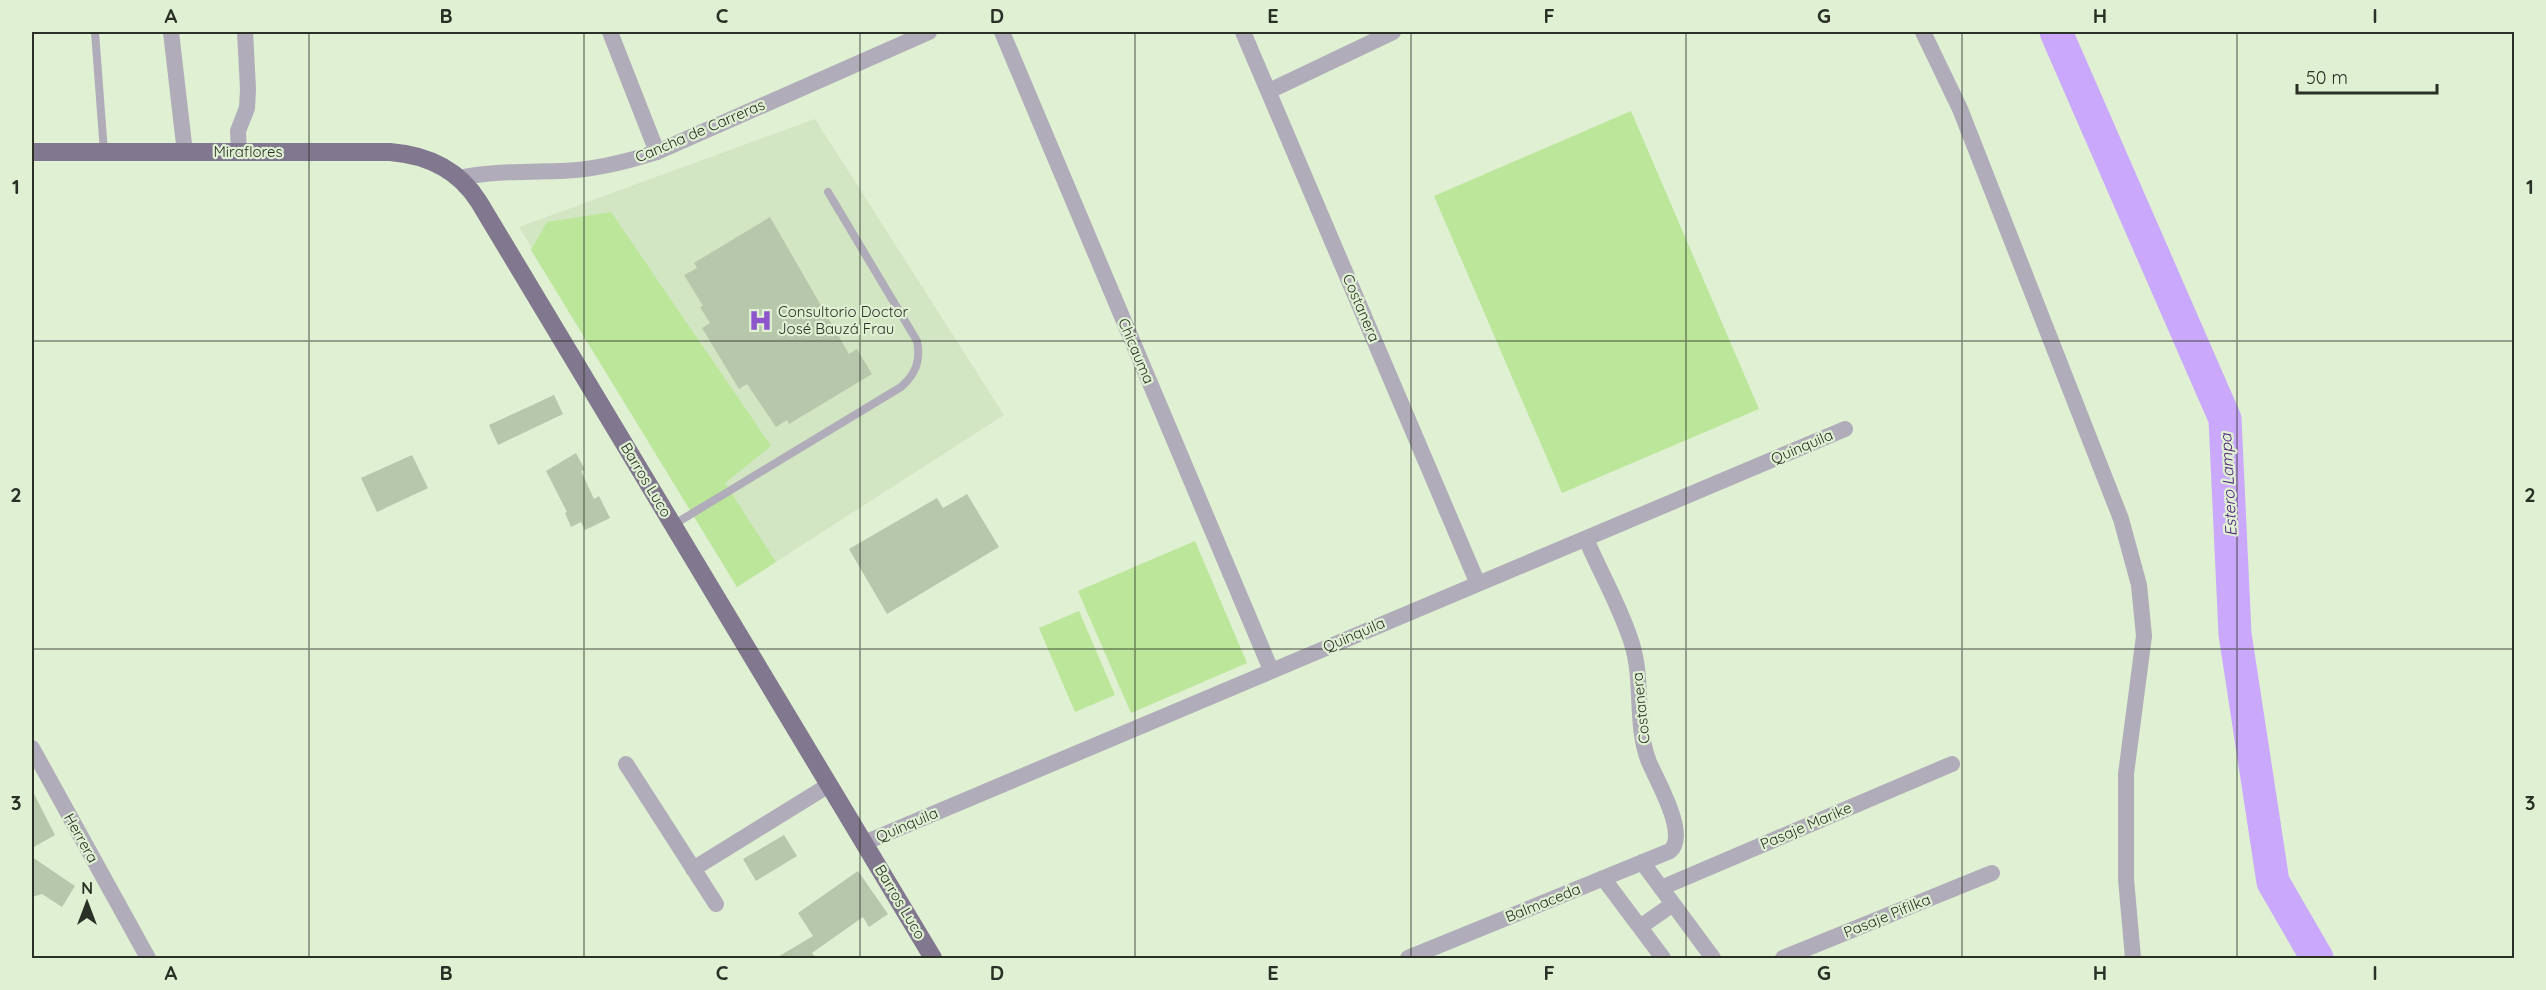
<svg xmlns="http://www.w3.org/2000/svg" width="2546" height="990" viewBox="0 0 2546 990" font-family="Quicksand,sans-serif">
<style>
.built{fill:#d2e6c3}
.green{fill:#bce69a}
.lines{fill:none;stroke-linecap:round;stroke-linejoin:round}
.river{stroke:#caa8fb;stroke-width:33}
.building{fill:#b7c7ab}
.service{stroke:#b0acb9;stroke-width:8}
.minor{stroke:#b0acb9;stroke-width:16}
.primary{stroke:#81788f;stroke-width:18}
.grid{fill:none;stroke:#2a3025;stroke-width:1.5;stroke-opacity:0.55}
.labels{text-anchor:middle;stroke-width:4.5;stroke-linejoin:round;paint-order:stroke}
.street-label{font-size:15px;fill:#2a3025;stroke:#dff0d3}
.poi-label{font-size:15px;fill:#2a3025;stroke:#dff0d3;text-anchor:start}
.water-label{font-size:16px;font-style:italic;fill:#4b1a79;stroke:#dff0d3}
.neatline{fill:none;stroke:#2a3025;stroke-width:2}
.grid-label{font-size:20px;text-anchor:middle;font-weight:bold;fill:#2a3025}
</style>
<rect width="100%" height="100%" fill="#dff0d3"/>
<path class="built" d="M815,119l189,296 -267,172 -218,-360z"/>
<path class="green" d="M1631,111l128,298 -197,84 -128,-297z
M611,212l160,234 -46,37 51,79 -39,25 -206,-337 16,-28z
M1195,541l52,122 -116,50 -53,-122z
M1079,611l36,84 -40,17 -36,-84z"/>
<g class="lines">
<path class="river" d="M2056,32l169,387 10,215 38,248 44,76"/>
</g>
<path class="building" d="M770,217l79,137 8,-5 15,25 -83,50 -2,-4 -11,7 -29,-43 -8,5 -37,-61 8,-5 -10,-16 3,-1 -19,-31 13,-7 -3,-5z
M554,395l9,19 -65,31 -9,-20z
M576,453l9,17 -4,1 13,28 5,-3 11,22 -25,12 -4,-8 -10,5 -6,-14 2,-1 -21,-41z
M412,455l16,33 -51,24 -16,-34z
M967,494l32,53 -112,67 -38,-65 88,-51 6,10z
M32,790l23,45 -23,13z
M784,835l13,21 -41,25 -13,-22z
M32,857l43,29 -13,21 -20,-13 -10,3z
M858,871l30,43 -19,13 -6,-10 -51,36 4,5h-40l37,-22 -15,-23z"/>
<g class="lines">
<path class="service" d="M95,32l9,120
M673,525l228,-138c15,-13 20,-27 16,-46l-89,-149"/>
<path class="minor" d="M171,32l14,121
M610,32l47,120
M1002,32l269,638
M1243,32l235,552
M1923,32l37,77 161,410 18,66 5,51 -18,138v105l7,79
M1269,91l124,-59
M239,153l-1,-22 9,-23 1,-19 -3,-57
M459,178c34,-7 67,-6 102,-7 33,-1 65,-9 96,-19l272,-120
M32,748l116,210
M626,764l90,140
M864,843l981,-414
M1642,862l71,96
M693,869l136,-84
M1603,878l60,80
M1661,888l291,-124
M1640,927l33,-23
M1408,958l262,-107c19,-16 -13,-70 -21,-89 -15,-38 -5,-79 -17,-118 -11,-36 -31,-70 -46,-105
M1783,958l209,-85"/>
<path class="primary" d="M32,152h358c38,3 69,18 89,50l454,756"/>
</g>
<path class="grid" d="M309,32v926M584,32v926M860,32v926M1135,32v926M1411,32v926M1686,32v926M1962,32v926M2237,32v926M32,341h2482M32,649h2482"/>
<defs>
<symbol id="hospital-bare" viewBox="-9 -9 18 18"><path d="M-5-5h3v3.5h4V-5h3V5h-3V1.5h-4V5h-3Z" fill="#8e55cd" stroke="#dff0d3" stroke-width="2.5" paint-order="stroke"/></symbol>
</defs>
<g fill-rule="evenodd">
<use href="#hospital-bare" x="744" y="304" width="33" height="33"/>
</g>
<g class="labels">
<g class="street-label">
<text transform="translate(700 131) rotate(-23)" y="5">Cancha de Carreras</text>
<text x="248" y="157">Miraflores</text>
<text transform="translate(1361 308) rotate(67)" y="5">Costanera</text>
<text transform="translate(1136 351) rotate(67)" y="5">Chicauma</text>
<text transform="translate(1802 447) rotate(-23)" y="5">Quinquila</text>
<text transform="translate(646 480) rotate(59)" y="5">Barros Luco</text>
<text transform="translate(1354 635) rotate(-23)" y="5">Quinquila</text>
<text transform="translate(1641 708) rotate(-96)" y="5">Costanera</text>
<text transform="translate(907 825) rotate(-23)" y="5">Quinquila</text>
<text transform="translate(1806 826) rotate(-23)" y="5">Pasaje Marike</text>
<text transform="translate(81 838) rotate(61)" y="5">Herrera</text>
<text transform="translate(900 902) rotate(59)" y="5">Barros Luco</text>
<text transform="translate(1543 903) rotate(-22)" y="5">Balmaceda</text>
<text transform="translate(1887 916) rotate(-22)" y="5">Pasaje Pifilka</text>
</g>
<g class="poi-label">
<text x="778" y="317">Consultorio Doctor<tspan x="778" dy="17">José Bauzá Frau</tspan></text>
</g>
<g class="water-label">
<text transform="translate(2228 485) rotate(-93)" y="6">Estero Lampa</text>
</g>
</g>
<rect width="2546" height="990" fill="none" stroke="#dff0d3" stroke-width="66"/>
<g transform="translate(87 903)" stroke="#dff0d3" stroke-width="4.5" paint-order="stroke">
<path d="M0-4.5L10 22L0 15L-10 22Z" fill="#2a3025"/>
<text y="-9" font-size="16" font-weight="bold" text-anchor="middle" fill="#2a3025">N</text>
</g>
<path d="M2297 84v9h140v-9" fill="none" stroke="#2a3025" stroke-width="3"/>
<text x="2306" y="84" font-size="18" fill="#2a3025" stroke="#dff0d3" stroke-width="4.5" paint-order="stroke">50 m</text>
<rect x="33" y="33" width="2480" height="924" class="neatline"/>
<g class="grid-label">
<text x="171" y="23">A</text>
<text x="446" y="23">B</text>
<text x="722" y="23">C</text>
<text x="997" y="23">D</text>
<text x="1273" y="23">E</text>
<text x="1549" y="23">F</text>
<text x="1824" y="23">G</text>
<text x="2100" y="23">H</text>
<text x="2375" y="23">I</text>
<text x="16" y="194">1</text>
<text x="2530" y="194">1</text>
<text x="16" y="502">2</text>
<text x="2530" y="502">2</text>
<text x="16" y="810">3</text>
<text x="2530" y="810">3</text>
<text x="171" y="980">A</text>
<text x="446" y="980">B</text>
<text x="722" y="980">C</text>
<text x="997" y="980">D</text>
<text x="1273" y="980">E</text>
<text x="1549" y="980">F</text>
<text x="1824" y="980">G</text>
<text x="2100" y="980">H</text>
<text x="2375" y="980">I</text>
</g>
</svg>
